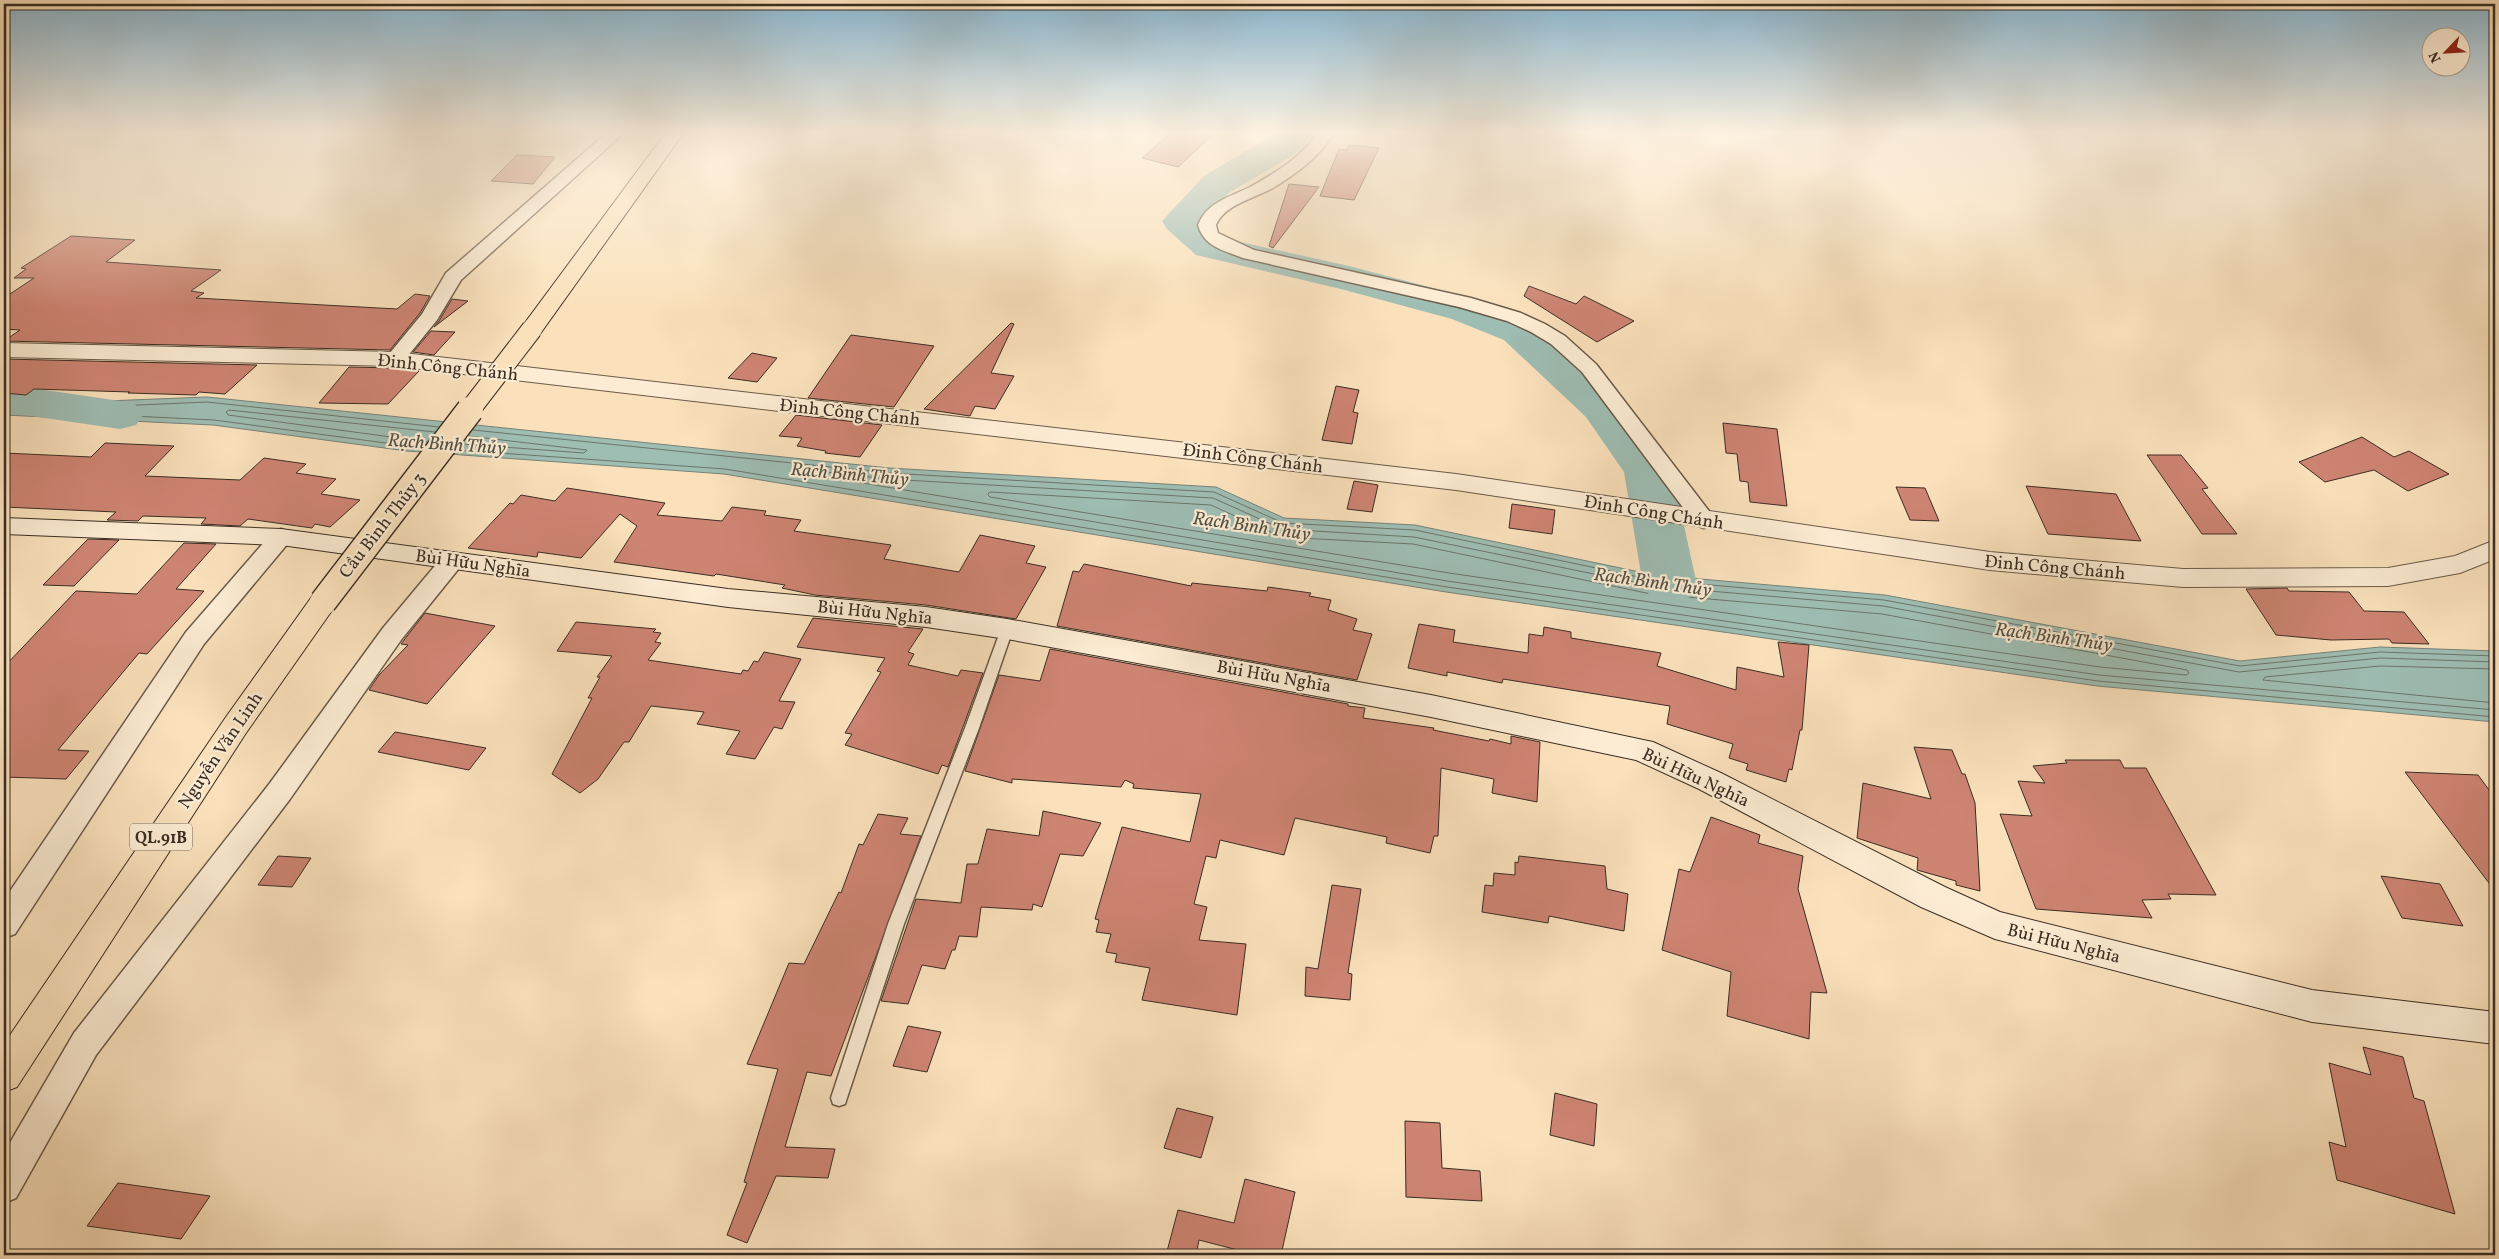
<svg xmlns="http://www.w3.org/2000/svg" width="2499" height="1259" viewBox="0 0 2499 1259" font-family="Vollkorn,serif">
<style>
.water{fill:#9ebdb3;stroke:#768379}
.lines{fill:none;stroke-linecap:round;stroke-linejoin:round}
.shore{stroke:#6c756a;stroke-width:1}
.river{fill:#9ebdb3;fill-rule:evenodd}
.building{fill:#ce8473;stroke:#3a2d22}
.service-casing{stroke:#6a5a48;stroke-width:3}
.minor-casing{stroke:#6a5a48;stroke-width:3}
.tertiary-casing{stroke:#6a5a48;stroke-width:2}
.secondary-casing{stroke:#3a2d22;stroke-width:2}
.trunk-casing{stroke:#3a2d22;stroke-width:2}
.service{fill:#fcecd3;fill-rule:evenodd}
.minor{fill:#fcecd3;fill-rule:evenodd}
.tertiary{fill:#fcecd3;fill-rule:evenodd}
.secondary{fill:#fcecd3;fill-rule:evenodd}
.trunk{fill:#fae1bc;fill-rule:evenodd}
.trunk-bridge-far1-casing{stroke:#3a2d22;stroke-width:22;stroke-linecap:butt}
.trunk-bridge-casing{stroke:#3a2d22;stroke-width:29;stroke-linecap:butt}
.trunk-bridge-far1{stroke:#fae1bc;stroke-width:20}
.trunk-bridge{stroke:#fae1bc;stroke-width:26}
.labels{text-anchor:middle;stroke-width:4.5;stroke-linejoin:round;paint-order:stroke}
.shield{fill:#fcecd3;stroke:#746657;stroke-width:1}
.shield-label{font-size:16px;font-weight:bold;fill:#3a2d22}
.street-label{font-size:18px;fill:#3a2d22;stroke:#fcecd3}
.water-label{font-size:19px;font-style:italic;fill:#535146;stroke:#fcecd3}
</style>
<rect width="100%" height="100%" fill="#fae1bc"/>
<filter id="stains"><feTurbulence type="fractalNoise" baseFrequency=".004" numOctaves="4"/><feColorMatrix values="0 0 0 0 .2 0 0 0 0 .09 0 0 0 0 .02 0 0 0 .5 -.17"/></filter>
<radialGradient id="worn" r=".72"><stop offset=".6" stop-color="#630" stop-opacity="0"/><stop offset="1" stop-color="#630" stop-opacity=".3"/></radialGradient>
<path class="water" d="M207,397l682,71 327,19 68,31 131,7 239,50 231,20 355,66 140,-14 115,4v71l-398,-36 -651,-94 -722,-118 -317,-23 -194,-26 -209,-10v-10z"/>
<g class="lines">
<path class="shore" d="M473,430l416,43 325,19 69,31 132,7 238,50 231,20 356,66 140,-14 115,4
M428,442l-200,-27 -2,-3 3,-2 206,22
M462,444l122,9 3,-3 -119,-14
M423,448l-209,-28 -143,-7 -2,-3 2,-2 136,-6 232,25
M457,450l268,19 722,118 651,94 397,36
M990,492l221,13 70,32 132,7 238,50 231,20 305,56 2,3 -3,2 -86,-8 -651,-94 -459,-76 -2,-2z
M2495,662l-115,-4 -141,14 -356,-66 -231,-20 -238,-49 -132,-8 -69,-31 -325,-19 -88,-10 -3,3 650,109 652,94 396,35
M2495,669l-115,-3 -115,11 -2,3 232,23"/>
<path class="river" d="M1279,131h38l-17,20 -70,41 -27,28 20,18 126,28 133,35 52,21 84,75 54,74 25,114 -8,13 -19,5 -19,-5 -8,-13 -19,-113 -38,-55 -82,-77 -52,-21 -111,-30 -145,-34 -29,-26 -5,-8 42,-45z
M4,384l116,17 16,4 7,10 -7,10 -16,4 -116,-17z"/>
</g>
<path class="building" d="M1173,131h44l-39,36 -36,-9z
M1349,145l30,3 -25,52 -34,-4 19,-47 8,1z
M517,155l38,2 -22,27 -42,-3z
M1289,184l30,3 -46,61 -4,-2z
M71,236l64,4 -29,22 115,8 -30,21 13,2 -8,5 201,11 18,-15 15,2 -10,17 -30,37 -386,-9 16,-11 -16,-1v-31l30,-20h-20l12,-9 -5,-1z
M1529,286l47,18 8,-8 50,25 -37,21 -73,-46z
M452,299l16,2 -34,26 5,-6z
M1011,323l3,1 -23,49 23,3 -19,33 -20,-3 -5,10 -46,-7z
M431,331l24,1 -21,23 -21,-3z
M851,335l83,11 -40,61 -86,-9z
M752,353l25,5 -20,24 -29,-4z
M4,359l253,6 -32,29 -26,-2 -3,3 -68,-2 2,-1 -96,-3 -8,6 -22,-2z
M349,367l46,1 24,3 -31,33 -69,-1z
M1336,386l23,4 -6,22 5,1 -6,31 -30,-4z
M796,415l86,10 -22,32 -35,-4 1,-2 -29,-5 5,-8 -23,-2z
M1723,423l54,6 10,77 -37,-4 -2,-20 -8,-1 -3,-27 -11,-1z
M2362,437l32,20 15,-6 40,23 -41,17 -34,-21 -49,12 -26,-20z
M105,443l69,3 -29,30 95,4 24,-22 42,6 -10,9 40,6 -15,15 39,6 -30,27 -15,-3 -3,4 -64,-9 -8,7 -39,-2 5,-6 -63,-2 -5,5 -31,-1 9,-8 -112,-5v-54l87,4z
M2147,455h34l27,33 -6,1 35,45h-35z
M1354,481l24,4 -6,27 -25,-3z
M2026,486l90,8 25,47 -93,-7z
M1896,487l29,1 14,33 -29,-1z
M567,488l98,15 -8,12 65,6 10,-14 34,4 -2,4 37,5 -7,11 97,14 -7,14 75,13 21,-37 55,11 -9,17 20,4 -30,52 -90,-14 -111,-10 -33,-7 3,-3 -69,-11 -2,2 -100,-14 23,-36 -17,-12 -39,44 -43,-6 -1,5 -69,-9 42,-45 3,1 8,-9 34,6z
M1512,504l43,6 -3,24 -43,-6z
M88,539l31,1 -45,46 -31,-1z
M184,543l32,1 -40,45 28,2 -57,63 -8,-1 -81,97 31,1 -23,28 -62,-2v-110l72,-76 61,3z
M1084,564l107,22 1,-3 75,8 1,-4 43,6 -2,3 22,4 -3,10 29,9 -4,11 19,4 -15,46 -300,-54 16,-55 6,1z
M2287,588l2,3 60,1 15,19 40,1 25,32 -37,-1 -3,-4 -58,1 -55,-5 -30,-46z
M425,613l70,13 -68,78 -58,-14 10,-15 29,-30 -7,-1z
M813,618l110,11 -15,23 6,2 -6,11 50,11 3,-6 22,3 -35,94 -6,-2 -4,9 -93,-29 7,-11 -7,-1 36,-61 -4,-1 8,-13 -88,-11z
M576,622l80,7 -3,3 8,1 -6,9 6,1 -13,17 93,14 2,-4 5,1 6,-10 4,1 6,-10 37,7 -22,42 16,1 -13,27 -8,-2 -19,32 -29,-5 14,-23 -43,-7 7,-12 -53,-6 -22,36h-5l-26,37 -18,14 -28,-19 40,-76h-4l12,-21h-3l15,-21 -55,-5z
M1419,624l36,6 -2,12 75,11 1,-19 14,2 1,-9 27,5v6l90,15 -4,13 79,24 1,-23 47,10 -6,-35 31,3 -7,85h-2l-8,40 -3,-1 -3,13 -40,-12 2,-6 -19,-6 4,-14 -66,-20 3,-18 -167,-27 -1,4 -55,-11v4l-39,-8z
M1050,649l298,55v2l17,2 -2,10 71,10 -1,2 56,11 1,-2 21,5v-8l29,6 -3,60 -45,-9 2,-14 -53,-11 -3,68h-4l-4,17 -44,-10 1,-6 -92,-19 -11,37 -64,-15 -4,18 -10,-2 -12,48 13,3 -8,33 47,4 -9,71 -95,-15 8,-32 -35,-6 2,-8 -11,-2 5,-18 -15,-2 3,-12 -4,-1 27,-92 68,15 11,-48 -68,-6 1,-4 -9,-4 -4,7 -109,-8v4l-47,-12 34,-96 41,6z
M395,732l91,16 -17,22 -91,-18z
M1914,747l38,3 10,24h3l10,29 5,88 -24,-6v-4l-39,-11 1,-12 -61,-20 6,-55 68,16z
M2065,760h55l4,8h22l70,127 -48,-1 3,5 -29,1 10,18 -116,-9 -36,-95 32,2 -14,-35 27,2 -12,-17 34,-3z
M2405,772l73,3 17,23v93z
M1043,811l58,12 -18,33 -23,-2 -18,53 -9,-3 -1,6 -51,-3 -4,30 -18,-1 -4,14h-3l-7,19 -23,-4 -14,39 -27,-3 35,-102 45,4 6,-39h11l9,-35 52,7z
M878,814l30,4 -8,16 21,2 -90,240 -24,-4 -22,75 50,2 -7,29 -52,-2 -29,67 -20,-8 20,-52 -3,-1 34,-113 -31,-5 42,-101 15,1 35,-72 2,1 18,-49 4,1z
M1711,817l49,18 -2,8 45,13 -5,33 29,104 -16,-1 -2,47 -82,-23 4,-44 -69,-22 17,-81 11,3z
M278,856l33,2 -19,29 -34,-2z
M1519,856l86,10 2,23 21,5 -4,37 -75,-15 -1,7 -66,-11 3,-27 8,1 1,-13 21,2v-13l3,1z
M2381,876l59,8 23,42 -61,-8z
M1332,885l29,4 -13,84 4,1 -2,26 -45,-4 1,-29 12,2z
M908,1026l33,6 -14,40 -34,-6z
M2363,1047l40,10 11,41 10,3 31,113 -118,-34 -8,-38 17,5 -17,-84 42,12z
M1555,1093l42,11 -3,42 -44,-11z
M1177,1108l36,9 -12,41 -37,-10z
M1405,1121l35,2 2,45 38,3 2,30 -76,-4z
M1245,1179l50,13 -14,63h-24l-58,-15 -3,15h-30l12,-45 56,13z
M118,1183l92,13 -29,43 -94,-13z"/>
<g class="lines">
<defs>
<path id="service" d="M1007,625l6,4 -34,99 -75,196 -57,174 -2,6 -6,2 -6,-2 -2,-6 57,-174 77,-196 36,-99z"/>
<path id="minor" d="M609,131h17l-165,149 -24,40 -35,43 -7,2 -7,-2 -3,-4 37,-45 24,-41z
M1319,131h16c-14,25 -38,42 -62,57 -18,10 -49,17 -57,37l2,8 36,17 217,48 50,15 24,11 20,12 31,28 116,151 4,5 -4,5 -8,3 -8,-3 -114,-153 -31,-28 -20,-12 -24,-11 -48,-14 -216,-49c-20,-8 -39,-11 -45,-33 9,-23 32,-28 52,-38 25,-14 54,-31 69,-56z
M281,529l8,3 4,5 -4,5 -85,102 -189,290 -11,4v-38l182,-268 87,-100z
M452,553l8,2 4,6 -4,6 -59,73 -111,159 -194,256 -80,143 -12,5v-50l70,-120 196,-250 113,-155 61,-73z"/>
<path id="tertiary" d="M4,343l391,9 1061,122 534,78 193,17 205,-1 67,-12 40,-16v19l-35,14 -72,13 -205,1 -193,-17 -534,-80 -1061,-124 -391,-9z"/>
<path id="secondary" d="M4,518l277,11 447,60 198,18 81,12 424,76 222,47 68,31 224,114 55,25 312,78 183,22v32l-183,-22 -317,-83 -74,-32 -222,-118 -63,-29 -205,-43 -424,-78 -81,-12 -198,-20 -447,-62 -277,-11z"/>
<path id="trunk" d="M667,131h18l-145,203 -8,1 -8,-1 -3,-5 3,-5z
M323,593l10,2 3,7 -3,7 -87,124 -229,354 -13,5v-48l222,-327 87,-122z"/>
</defs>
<use href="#service" class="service-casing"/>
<use href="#minor" class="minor-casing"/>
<use href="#tertiary" class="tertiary-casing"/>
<use href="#secondary" class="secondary-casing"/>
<use href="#trunk" class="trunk-casing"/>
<use href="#service" class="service"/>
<use href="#minor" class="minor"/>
<use href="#tertiary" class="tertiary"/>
<use href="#secondary" class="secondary"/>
<use href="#trunk" class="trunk"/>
<defs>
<path id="trunk-bridge-far1" d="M469,411l63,-82"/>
<path id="trunk-bridge" d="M323,602l147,-192"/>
</defs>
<use href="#trunk-bridge-far1" class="trunk-bridge-far1-casing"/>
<use href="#trunk-bridge" class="trunk-bridge-casing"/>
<use href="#trunk-bridge-far1" class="trunk-bridge-far1"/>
<use href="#trunk-bridge" class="trunk-bridge"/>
</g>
<linearGradient id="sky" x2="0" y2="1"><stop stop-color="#8ab8d3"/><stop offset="0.43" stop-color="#fdf2e1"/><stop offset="1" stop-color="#fdf2e1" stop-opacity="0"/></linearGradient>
<rect width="2499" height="307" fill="url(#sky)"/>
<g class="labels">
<rect class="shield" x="130" y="823.5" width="62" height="27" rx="4"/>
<g class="shield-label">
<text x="161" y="843">QL.91B</text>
</g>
<g class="street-label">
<text transform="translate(448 367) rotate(6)" y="6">Đinh Công Chánh</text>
<text transform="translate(850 412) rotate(6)" y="6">Đinh Công Chánh</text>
<text transform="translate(1253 458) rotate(7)" y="6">Đinh Công Chánh</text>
<text transform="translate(1654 512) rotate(9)" y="6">Đinh Công Chánh</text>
<text transform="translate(382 525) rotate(-52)" y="6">Cầu Bình Thủy 3</text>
<text transform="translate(473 563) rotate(8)" y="6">Bùi Hữu Nghĩa</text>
<text transform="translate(2055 567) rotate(5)" y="6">Đinh Công Chánh</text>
<text transform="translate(875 612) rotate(6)" y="6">Bùi Hữu Nghĩa</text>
<text transform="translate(1274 676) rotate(10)" y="6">Bùi Hữu Nghĩa</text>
<text transform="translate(220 750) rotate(-56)" y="6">Nguyễn Văn Linh</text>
<text transform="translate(1696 777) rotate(25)" y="6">Bùi Hữu Nghĩa</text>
<text transform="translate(2064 943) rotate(14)" y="6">Bùi Hữu Nghĩa</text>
</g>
<g class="water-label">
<text transform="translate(447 443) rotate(4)" y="7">Rạch Bình Thủy</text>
<text transform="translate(850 473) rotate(5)" y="7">Rạch Bình Thủy</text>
<text transform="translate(1252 525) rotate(8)" y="7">Rạch Bình Thủy</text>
<text transform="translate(1653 581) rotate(8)" y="7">Rạch Bình Thủy</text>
<text transform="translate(2054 636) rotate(8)" y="7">Rạch Bình Thủy</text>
</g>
</g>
<rect width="2499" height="1259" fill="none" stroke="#fae1bc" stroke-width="20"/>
<rect x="5" y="5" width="2489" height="1249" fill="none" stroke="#3a2d22" stroke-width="2.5"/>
<rect x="10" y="10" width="2479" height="1239" fill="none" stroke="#3a2d22"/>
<g transform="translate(2446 52) rotate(245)"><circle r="24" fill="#fcecd3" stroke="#aea08c"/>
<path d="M0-4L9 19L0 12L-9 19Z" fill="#8f2418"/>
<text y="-8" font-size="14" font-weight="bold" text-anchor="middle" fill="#3a2d22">N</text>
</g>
<rect width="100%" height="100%" filter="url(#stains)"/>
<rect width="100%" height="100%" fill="url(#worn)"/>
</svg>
